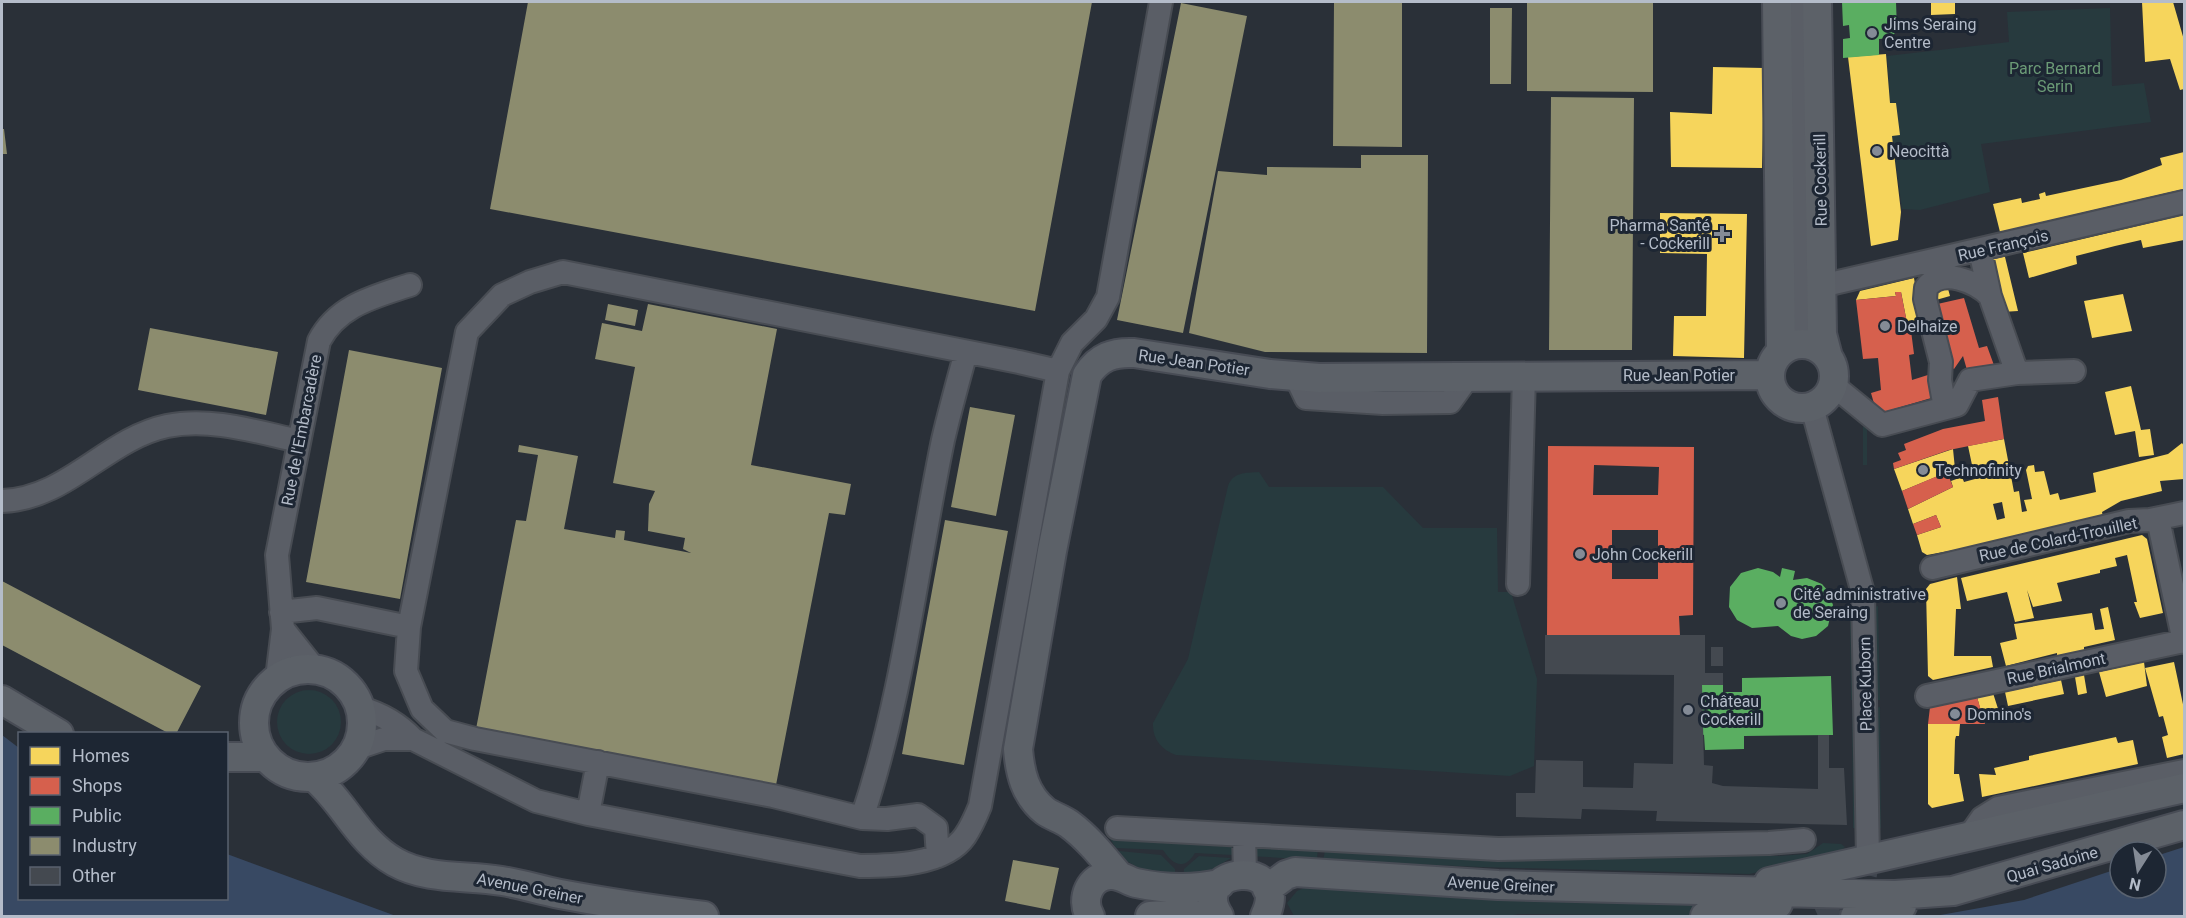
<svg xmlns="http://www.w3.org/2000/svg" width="2186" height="918" viewBox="0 0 2186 918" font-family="Roboto,sans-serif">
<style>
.green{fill:#273a3e}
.water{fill:#384963}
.homes{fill:#f6d55c;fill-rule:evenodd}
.shops{fill:#d6604d;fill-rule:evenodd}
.public{fill:#5aae61}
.industry{fill:#8c8c6e}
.building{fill:#444950}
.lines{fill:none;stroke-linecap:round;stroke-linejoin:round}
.minor-tunnel{stroke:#3f454e;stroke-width:22;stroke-dasharray:22 11;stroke-linecap:butt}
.minor-casing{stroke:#484c53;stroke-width:26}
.major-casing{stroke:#484c55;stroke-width:32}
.minor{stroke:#5a5e66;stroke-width:22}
.major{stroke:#5c6168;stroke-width:28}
.poi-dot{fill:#848b96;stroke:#1d2633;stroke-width:2}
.labels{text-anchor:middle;stroke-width:6;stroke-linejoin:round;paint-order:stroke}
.poi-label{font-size:16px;fill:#b4bcc9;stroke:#1d2633;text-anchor:start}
.park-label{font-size:16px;fill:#6b9a76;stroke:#1d2633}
.street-label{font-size:16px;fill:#b4bcc9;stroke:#1d2633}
</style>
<rect width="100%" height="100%" fill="#2a3038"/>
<path class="green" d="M2110,8l2,78 32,-3 7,39 -170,22 9,48 -70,18 -18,-1 -10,-73 8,-2 -4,-31h-6l-3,-47 122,-14 -2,-30z
M1863,427h4v38h-4z
M1259,472l10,15h114l40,41h74l1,64h13l26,87 -3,87 -24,10 -334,-21c-14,-5 -24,-16 -23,-32l35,-64 40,-173c5,-14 17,-13 31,-14z
M1878,606l2,94h-6l-1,-93z
M1850,616h6l1,84h-6z
M277 722a32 32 0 1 1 64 0a32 32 0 1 1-64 0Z
M1880,707l1,121h-5l-2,-120z
M1852,708h5l2,120h-6z
M1109,837l118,6 5,3 1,9 -38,-2c-11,18 -22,12 -32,-3l-47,-2z
M1823,843l18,1 4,3 -7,6 -37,10 -52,11 -268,-7 -158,-7 3,-13 177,9h275l29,-2z
M1259,844l59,1 -1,15 -67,-4z
M1119,851l42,4 14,14v6l-31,-4 -28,-16z
M1199,856l32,2 -24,14 -23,2v-5z
M1310,885l450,16 -72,15 -170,-2 -9,2h-215l-7,-13 10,-12z"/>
<path class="water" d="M2,735l17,13 1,150h206l1,-44 169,62h-394z
M2184,847v69h-249l89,-16 96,-32v20h36v-32z"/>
<path class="homes" d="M1931,2h24v12l-24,1z
M2142,2h31l11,38v49l-4,1 -10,-31 -25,3z
M1886,54l4,49h6l4,32 -8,1 9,76 -3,28 -27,6 -23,-189z
M1713,67l51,1 -2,100 -91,-1 -1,-55 42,2z
M2184,152v37l-184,43 -7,-28 28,-6 1,5 18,-4 -1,-5 6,-2 1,4 75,-16 41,-15 -2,-7z
M1660,213l87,1 -3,144 -71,-2 1,-40h32l1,-62 -47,-1z
M2184,215v25l-41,8 -2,-8 -26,6 -39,10 1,8 -48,14 -6,-25z
M2003,257h2l13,54 -16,1 -12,-52z
M1914,278l7,43 -14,2 -6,-31h-6l1,4 -40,4 4,-9z
M1947,285l3,11 -14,4 -3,-11z
M2123,294l9,37 -40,7 -8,-37z
M2131,386l10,44 9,-1 4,26 -15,2 -4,-26 -20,4 -10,-43z
M2004,439l10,53 5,-1 3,21 5,-1 -3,-11 8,-1 -6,-29 2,-4 6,-1 1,7 9,-1 6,24 8,-2 2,7 36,-8 -3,-19 75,-19 14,-11 2,3v33l-24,2 2,10 -41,10 -19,11 1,5 -83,21 -93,17 -5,-3 -5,-17 24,-8 -5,-12 -23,9 -5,-15 45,-22 -2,-6 11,-4 2,5 11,-3 -7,-33zM2002,502l3,16 -8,2 -4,-16z
M1953,449l2,20 -53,22 -8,-22z
M2142,535l5,4 16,74 -23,5 -6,-16h3l-10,-47 -12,3 2,8 -17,4v3l-43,10 5,18 -29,6 -6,-17 7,28 -19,4 -8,-30 -40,9 -6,-23z
M1957,577l4,32h-5l-2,47h37l2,11 -60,13 -5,-4 -2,-87 4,-5z
M2108,607l7,33 -31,7v3l-27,6v-3l-51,13 -6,-23 17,-4 -3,-15 78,-11 3,17 9,-1 -4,-20z
M2144,662l3,24 -41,11 -7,-25z
M2174,662l10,47v45l-17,4 -5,-21 6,-2 -5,-19 -4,1 -14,-49z
M2084,675l3,18 -9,2 -3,-18z
M2061,680l3,14 -56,12 -3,-14z
M1993,693l7,22 -17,4 -6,-22z
M1928,724h32l-1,12h-3l-1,4 -1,34h5l5,27 -32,7 -4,-4z
M2116,737l2,6 15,-3 5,24 -156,33 -3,-23 17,1 -2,-7 35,-8v-4z"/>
<path class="shops" d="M1895,292h6l6,31h3l4,31 -5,1 3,25 19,-6 7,22 -61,18 -6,-21 10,-3 -3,-32 -15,1 -7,-59 40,-4z
M1964,298l15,50 8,-2 8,22 -14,3 -1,-4 -13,3 -4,-14 -9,13 -23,-15 2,-49z
M1998,397l6,42 -55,11 -55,19 -1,-6 8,-3 -3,-7 8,-3 -2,-6 39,-15 42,-8 -3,-21z
M1548,446l146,1 -1,168 -14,1 1,20 -133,-1zM1594,465l65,2 -1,28h-65zM1612,530h46v49h-46z
M1947,472l6,15 -45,22 -6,-18z
M1936,515l5,12 -24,8 -4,-11z
M1977,697l8,27h-57l2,-17z"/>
<path class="public" d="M1842,2h54l1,28 -6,8 -12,1v16l-36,3v-19l7,-1 -1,-13 -6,1z
M1758,568l15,4 7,5 2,-9 13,3 -2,9 14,-2 15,6 6,7 5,14 -5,21 -12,10 -14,3 -11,-3 -13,-10 -26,2 -15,-8 -8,-13 1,-20 11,-14z
M1831,676l2,59 -89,1v13l-39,1 -1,-15 -3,-1 1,-49h21v7h19v-14z"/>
<path class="industry" d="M528,2h564l-57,309 -545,-102z
M1334,2h68v145l-69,-1z
M1527,2h126v90l-126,-1z
M1181,3l66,13 -64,317 -66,-13z
M1490,8h22l-1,76h-21z
M1551,97l83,1 -2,252h-83z
M2,129h2l3,25h-5z
M1361,155h67l-1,198 -162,-1 -76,-19 29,-162 49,4v-8l94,1z
M608,304l30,6 -3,16 -30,-6z
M648,304l129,25 -26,136 100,19 -6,31 -16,-2 -53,272 -300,-56 40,-209 10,1 12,-66 -20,-3 1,-7 59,11 -14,73 51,9 1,-8 9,1 -1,9 67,13 -8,-4 2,-11 -37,-7 1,-27 6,-13 -42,-8 22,-116 -40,-8 7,-36 40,8z
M150,328l128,24 -12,63 -128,-25z
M349,350l93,18 -42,231 -94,-17z
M970,407l45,8 -19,101 -45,-9z
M945,520l63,11 -44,234 -62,-11z
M2,581l199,105 -25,48h-6l-168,-89z
M1013,860l46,8 -9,42 -45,-9z"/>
<path class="building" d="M1545,635h160v38h18v12h-21l2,80 9,1 -1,17 11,3 95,3v-54h11v33h15l3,57 -191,-4 1,-10 -75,-2 -1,10 -65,-2v-24h19l1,-33 47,1v26l50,1 1,-25 39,1 1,-89 -129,-1z
M1711,647h12v19h-12z"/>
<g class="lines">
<path class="minor-tunnel" d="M1818,916c29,-13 49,-22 50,-57"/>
<defs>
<path id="minor" d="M1797,2l5,342
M1980,250l10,46 27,77
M1821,286l363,-84
M1058,371l14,-28 24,-24 12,-22 53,-295
M1296,377l10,21 77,5 67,-1 18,-25
M1833,385l49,40 75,-20 13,-25 47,-7 57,-2
M1812,407l51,186 5,266
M1945,408l-5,-28 1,-18 -16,-63 1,-11c15,-21 50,-7 64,8
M2,501c65,-2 104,-62 165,-75 44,-9 90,6 132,15
M2158,519l26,123
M1932,568l197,-47 21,-1 34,-7
M1518,584l6,-208
M281,612l36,-4 92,19
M283,629l31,39
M277,678l6,-49 -6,-74 42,-214c19,-36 55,-44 91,-56
M1927,696l257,-55
M413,739l123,62 52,13 272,52c32,0 85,-1 105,-30 6,-9 11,-20 15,-30l78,-435 -39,-9 -456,-90 -33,10 -28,13 -35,37 -58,295 -3,44 16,38 23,22 30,8 298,57 89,22 25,1 31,-4 18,13 2,28
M357,748l27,-9h29c-15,-16 -31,-25 -52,-31
M588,814l10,-52
M862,818c41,-122 55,-252 81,-378 7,-30 15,-59 23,-88
M1117,828l381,21 271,-6 35,-3
M1244,835l1,39
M1970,835l12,-17 16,-10 186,-37"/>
<path id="major" d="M1777,2l4,349
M1817,2l5,332 6,23
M1770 376a32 32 0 1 1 64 0a32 32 0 1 1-64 0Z
M254 723a54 54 0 1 1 108 0a54 54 0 1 1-108 0Z
M2,700l57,34
M226,757h39
M314,777c31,26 44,64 81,85 32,18 71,13 107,19 19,3 38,9 58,13 48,9 96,16 144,22
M1118,875c-15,-18 -30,-37 -49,-51 -7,-5 -17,-8 -24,-13 -20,-16 -25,-38 -27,-62l34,-198 35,-176c12,-18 26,-23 47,-22l136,21 49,4 450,-3
M1769,882l415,-94
M1267,889l19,-14 9,-3 203,13 397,10 58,-4 231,-66
M1090,916c-10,-17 0,-40 20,-41 11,-1 17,6 26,8 28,6 56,7 84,1
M1150,916l28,-2 23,2
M1219,916c-32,-49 74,-60 46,0
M1705,916l73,-12
M1855,916l47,-10"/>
</defs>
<use href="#minor" class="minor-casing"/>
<use href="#major" class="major-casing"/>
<use href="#minor" class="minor"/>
<use href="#major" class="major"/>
</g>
<g class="poi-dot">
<circle cx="1872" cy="33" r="6"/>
<circle cx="1877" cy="151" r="6"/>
<path d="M1719 225h6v6h6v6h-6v6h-6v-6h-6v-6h6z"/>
<circle cx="1885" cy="326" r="6"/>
<circle cx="1923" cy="470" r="6"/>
<circle cx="1580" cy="554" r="6"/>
<circle cx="1781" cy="603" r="6"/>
<circle cx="1688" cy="710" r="6"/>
<circle cx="1955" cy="714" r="6"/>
</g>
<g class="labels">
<g class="poi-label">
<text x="1884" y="30">Jims Seraing<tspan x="1884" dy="18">Centre</tspan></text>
<text x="1889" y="157">Neocittà</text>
<text x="1710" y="231" text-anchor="end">Pharma Santé<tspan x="1710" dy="18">- Cockerill</tspan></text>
<text x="1897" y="332">Delhaize</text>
<text x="1935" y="476">Technofinity</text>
<text x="1592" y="560">John Cockerill</text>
<text x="1793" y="600">Cité administrative<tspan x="1793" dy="18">de Seraing</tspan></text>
<text x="1700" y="707">Château<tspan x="1700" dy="18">Cockerill</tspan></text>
<text x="1967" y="720">Domino's</text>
</g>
<g class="park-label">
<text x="2055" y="74">Parc Bernard<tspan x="2055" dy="18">Serin</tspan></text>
</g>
<g class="street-label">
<text transform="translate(1820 180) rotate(-91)" y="6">Rue Cockerill</text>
<text transform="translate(2003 245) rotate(-13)" y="6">Rue François</text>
<text transform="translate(1194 362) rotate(8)" y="6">Rue Jean Potier</text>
<text x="1679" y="381">Rue Jean Potier</text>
<text transform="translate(301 430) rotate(-79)" y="6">Rue de l'Embarcadère</text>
<text transform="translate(2058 539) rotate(-12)" y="6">Rue de Colard-Trouillet</text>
<text transform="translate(2056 668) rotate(-12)" y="6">Rue Brialmont</text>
<text transform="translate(1865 684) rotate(-91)" y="6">Place Kuborn</text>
<text transform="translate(2052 864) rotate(-16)" y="6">Quai Sadoine</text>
<text transform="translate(1501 884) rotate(3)" y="6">Avenue Greiner</text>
<text transform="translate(530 888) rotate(11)" y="6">Avenue Greiner</text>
</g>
</g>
<rect width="2186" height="918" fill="none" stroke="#b4bcc9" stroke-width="6"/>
<rect x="18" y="732" width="210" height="168" fill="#1d2633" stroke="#59626f" stroke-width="1.5"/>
<rect x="30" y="747" width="30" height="18" fill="#f6d55c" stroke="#59626f" stroke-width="1.5"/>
<text x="72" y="762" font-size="18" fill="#b4bcc9">Homes</text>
<rect x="30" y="777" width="30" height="18" fill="#d6604d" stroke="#59626f" stroke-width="1.5"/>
<text x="72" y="792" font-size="18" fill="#b4bcc9">Shops</text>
<rect x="30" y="807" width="30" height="18" fill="#5aae61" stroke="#59626f" stroke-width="1.5"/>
<text x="72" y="822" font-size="18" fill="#b4bcc9">Public</text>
<rect x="30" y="837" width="30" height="18" fill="#8c8c6e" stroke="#59626f" stroke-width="1.5"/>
<text x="72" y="852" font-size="18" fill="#b4bcc9">Industry</text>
<rect x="30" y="867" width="30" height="18" fill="#444950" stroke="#59626f" stroke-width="1.5"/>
<text x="72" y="882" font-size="18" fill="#b4bcc9">Other</text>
<g transform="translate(2138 870) rotate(192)"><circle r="28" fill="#1d2633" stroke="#59626f" stroke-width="1.5"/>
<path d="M0-4.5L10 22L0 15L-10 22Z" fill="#848b96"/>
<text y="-9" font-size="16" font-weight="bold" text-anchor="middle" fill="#b4bcc9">N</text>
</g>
</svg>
